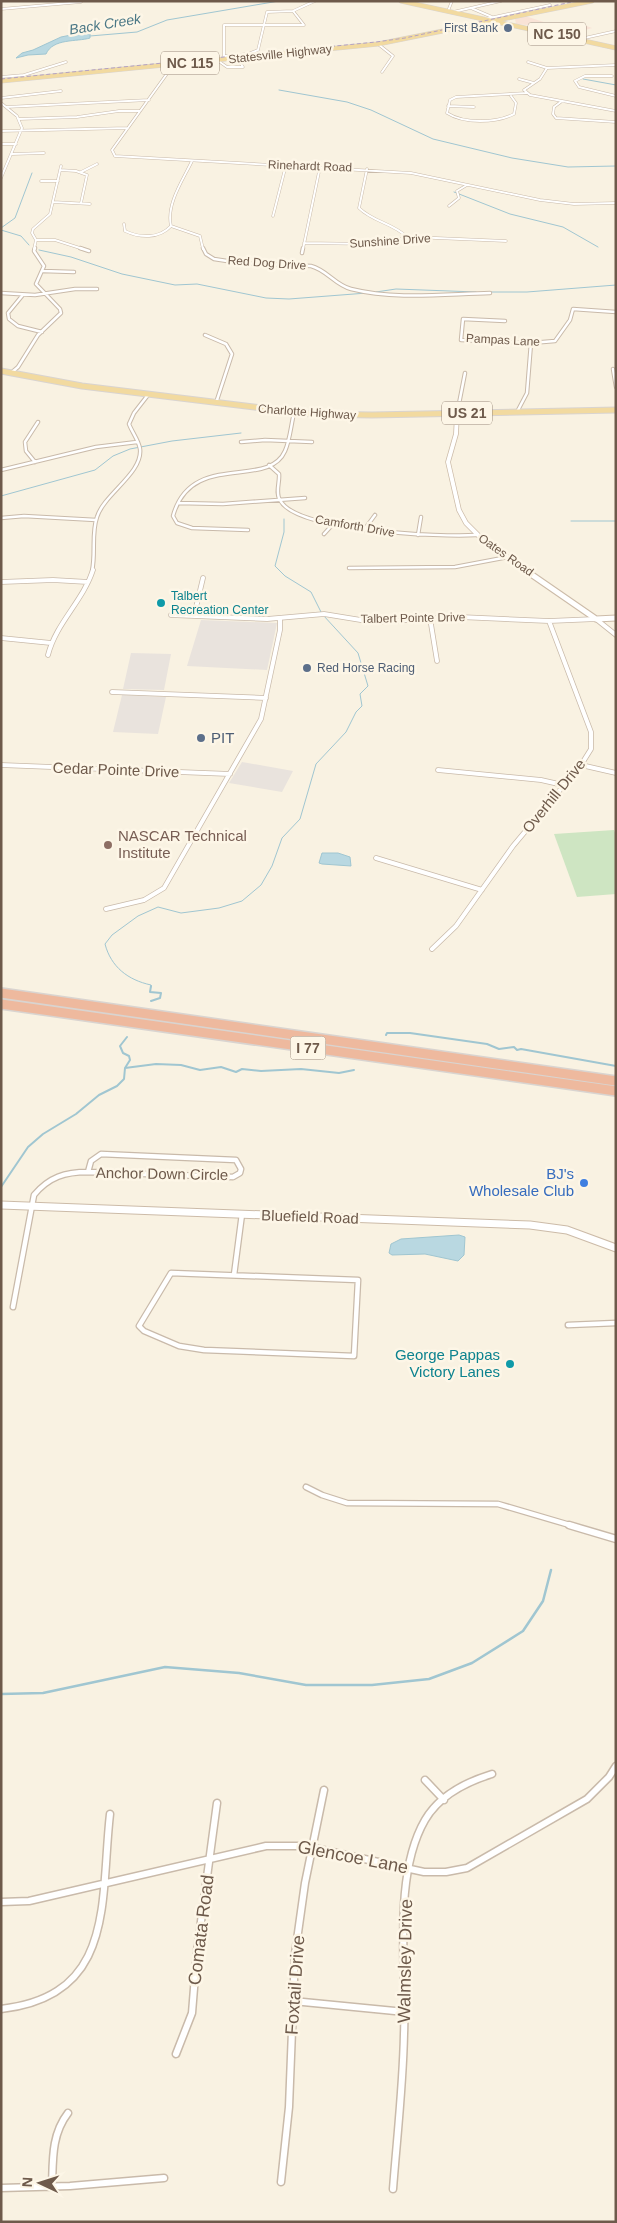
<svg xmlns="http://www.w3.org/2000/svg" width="617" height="2223" viewBox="0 0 617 2223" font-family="Arial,sans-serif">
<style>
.commercial{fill:#f9e3d6}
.industrial{fill:#e9e3dd}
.green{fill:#cee5c2}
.water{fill:#b9d8e1;stroke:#a0c6d1}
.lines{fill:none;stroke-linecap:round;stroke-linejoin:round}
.stream-far2{stroke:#a0c6d1;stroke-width:1}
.stream-far1{stroke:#a0c6d1;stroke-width:2}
.stream{stroke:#a0c6d1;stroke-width:2.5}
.street-far4-casing{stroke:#c9baaa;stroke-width:3}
.street-far3-casing{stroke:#c9baaa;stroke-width:4.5}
.street-far2-casing{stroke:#c9baaa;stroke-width:5.5}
.street-far1-casing{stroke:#c9baaa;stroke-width:7}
.street-casing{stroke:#c9baaa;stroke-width:9}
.secondary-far2-casing{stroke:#ccbba8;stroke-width:5.5}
.secondary-far1-casing{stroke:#ccbba8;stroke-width:7}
.secondary-casing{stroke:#ccbba8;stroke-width:9}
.primary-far1-casing{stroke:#d9d4d0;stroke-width:5}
.primary-casing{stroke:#d9d4d0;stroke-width:7}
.highway-casing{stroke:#d9d4d0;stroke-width:12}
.street-far4{stroke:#fff;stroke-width:2}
.street-far3{stroke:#fff;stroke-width:2.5}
.street-far2{stroke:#fff;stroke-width:4}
.street-far1{stroke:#fff;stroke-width:4.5}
.street{stroke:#fff;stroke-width:6}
.secondary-far2{stroke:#fff;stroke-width:4}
.secondary-far1{stroke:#fff;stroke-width:5}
.secondary{stroke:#fff;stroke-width:7}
.primary-far1{stroke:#f2daa0;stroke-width:4}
.primary{stroke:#f2daa0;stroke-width:5}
.highway{stroke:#eeb99e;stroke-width:9}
.rail{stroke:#b5a2c1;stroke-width:1;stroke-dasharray:4 2.5;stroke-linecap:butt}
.service-dot{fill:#5c6f8a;stroke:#fdf6e7;stroke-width:2}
.culture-dot{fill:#0f9aa8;stroke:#fdf6e7;stroke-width:2}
.education-dot{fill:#8d6e63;stroke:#fdf6e7;stroke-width:2}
.shop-dot{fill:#3f7fe0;stroke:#fdf6e7;stroke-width:2}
.labels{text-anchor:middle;stroke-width:5;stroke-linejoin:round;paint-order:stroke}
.far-service-label{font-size:12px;fill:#4e5e75;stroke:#fdf6e7;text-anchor:end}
.far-street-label{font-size:12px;fill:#6e5a4b;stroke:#fdf6e7}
.far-culture-label{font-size:12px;fill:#0d838f;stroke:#fdf6e7;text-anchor:start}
.far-water-label{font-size:14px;font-style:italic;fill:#4b7886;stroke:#fdf6e7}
.shield{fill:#fdf6e7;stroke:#99897a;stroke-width:1}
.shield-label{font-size:14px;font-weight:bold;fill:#6e5a4b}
.service-label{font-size:15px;fill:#4e5e75;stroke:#fdf6e7;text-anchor:start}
.street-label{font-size:15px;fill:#6e5a4b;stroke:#fdf6e7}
.education-label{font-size:15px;fill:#785e54;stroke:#fdf6e7;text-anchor:start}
.shop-label{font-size:15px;fill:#366cbe;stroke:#fdf6e7;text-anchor:end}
.culture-label{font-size:15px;fill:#0d838f;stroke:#fdf6e7;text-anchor:end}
.near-street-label{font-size:18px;fill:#6e5a4b;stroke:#fdf6e7}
</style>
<rect width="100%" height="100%" fill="#f9f2e2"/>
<path class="commercial" d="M525,16l25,8 8,-1 7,4 16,-3 11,4 -24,7 -30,-9 -22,-2 -1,-5z"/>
<path class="industrial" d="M201,620l76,3 -10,47 -80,-4z
M131,653l40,1 -7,36 -41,-1z
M122,695l44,2 -8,37 -45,-2z
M242,762l51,9 -11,21 -53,-9z"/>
<path class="green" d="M614,830l2,5v59l-39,3 -23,-63z"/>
<path class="water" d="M81,33l9,1v4c-13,4 -37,0 -44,16l-18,1 -12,3 6,-5 11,-3 28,-13z
M322,853h16l12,4 1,9 -29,-2 -3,-1z
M459,1235l6,2 -1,18 -6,6 -33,-7 -33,1 -3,-2 2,-9 10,-5z"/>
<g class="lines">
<path class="stream-far2" d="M1,2l4,-1
M90,36l47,-4 30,-12 112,-19
M583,79l33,6
M279,90l68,12 24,8 62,29 79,19 56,9 48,-1
M454,192l56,22 53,13 35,20
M1,228l14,-10 17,-45
M1,230l20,6 8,9
M39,250l32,7 51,17 53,11 22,-1 69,14 23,1 78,-6
M376,292l20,-3 80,3
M488,292h39l89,-7
M1,496l94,-26 18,-14 17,-7 42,-8 69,-8
M284,519v13l-9,34 10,10 26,16 10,20
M571,521h45
M151,987v-2c-23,-5 -40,-18 -46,-41l7,-9 26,-19 20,-9 23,6 38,-5 23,-7 19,-16 11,-19 10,-28 18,-19 16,-55 30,-32 10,-20 6,-6 -2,-12 8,-8 -10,-33 -35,-38"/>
<path class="stream-far1" d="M151,986l-1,6 11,1 -1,5 -9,3
M386,1035l1,-2h23l77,11 12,5 15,-2 3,3 4,-1 95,17
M125,1068l31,-4 25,1 19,5 21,-3 15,5 6,-3 19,2 40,-2 38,4 15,-3
M1,1187l27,-40 15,-13 33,-20 23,-19 18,-9 7,-7 1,-11 5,-8 -1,-4 -6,-3 -3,-7 7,-9"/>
<path class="stream" d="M1,1694l42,-1 122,-26 74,6 67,12h66l57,-6 43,-16 51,-32 20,-30 8,-31"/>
<defs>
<path id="street-far4" d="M471,8l21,9
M1,9l80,-7
M448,11l4,-10
M453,12l48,-11
M485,19l65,-14
M580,39l36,-8
M378,44l15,12 -11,16
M224,56l24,-2 10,-4 9,-38 26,-1 22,-10
M226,59l-2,-3v-31h80l-11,-14
M217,60l10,7h16l-6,-9
M528,62l19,6
M174,64l-62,86 3,6 296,17 129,27 34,4 42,-1
M616,65l-69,3 -7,11 -16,11 6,5 86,16
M612,76h-27l-10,5 4,6 37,9
M1,77l23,-2
M26,79l-2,-4 42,-13
M519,79l15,4
M511,96l5,7 -2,11c-18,9 -50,10 -67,-1l3,-13 6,-3 71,-4
M1,98l60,-7
M562,101l-8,6 -1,7 3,4 60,4
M1,103l16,13 5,12 -21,50
M448,106l26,1
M6,107l143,-7
M19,119l58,-2 42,-6h21
M1,131l127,-3
M1,144h15
M12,154l32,-1
M367,169l-8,39c14,14 34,15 48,29
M60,170l16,1 11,4 -6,28
M81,172l16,-8
M41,181h17
M53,202l37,2
M449,206l10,-8 -2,-7 10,-6
M273,216l13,-51
M124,224l1,7c15,7 34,8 46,-5 -5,-22 12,-46 21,-65
M171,226l29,10 3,13
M36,240h19l28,9
M304,243l67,1 42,-7 93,4
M34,249l2,-9 -4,-7 1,-4 17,-15 11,-48
M303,249l17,-82"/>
<path id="street-far3" d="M80,248l9,3
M203,248l3,6 8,5 26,4 71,3c16,4 24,19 40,23 44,11 93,5 139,4
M302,253l1,-5
M43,271l31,1
M1,293l34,2 40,-6h22
M22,296l-14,17 1,6 9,7 24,6
M505,321l-42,-2 -2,21 70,3 24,-2 15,-21 3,-11 43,3
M205,335l21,9 6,10 -16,49
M613,369l3,18
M11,373l7,-6 20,-32 23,-22 -1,-4 -24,-25 8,-18 -10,-15 1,-3
M517,412l10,-19 4,-50
M457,414l8,-41
M241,442l24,-2 47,2
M35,462l-9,-11 -1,-9 13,-20
M269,465l10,9c1,8 -4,19 1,26 16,32 162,37 196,35
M1,470l95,-23 41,-5
M178,503l45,1 82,-6
M1,518l23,-2 72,4
M248,530l-56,-2 -15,-5 -4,-7c18,-66 95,-26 112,-65 5,-11 6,-26 9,-38
M364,530l11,-15
M324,534l10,-11
M418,535l3,-18
M349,568l106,-1 53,-10
M92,571c4,-18 -1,-37 5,-54 7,-23 46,-44 43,-68 -1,-8 -8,-17 -11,-25l5,-11 14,-18"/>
<path id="street-far2" d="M1,582l52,-2 35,2
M171,615l96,4 57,-5 49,8 87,-5 89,4 47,-2 20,16
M194,616l9,-38
M430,618l7,43
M1,638l50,5
M48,655c8,-32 35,-54 45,-85
M112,692l154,6
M1,765l229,9
M581,765l35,8
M438,770l103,10 22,5
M376,858l106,32
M106,909l38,-9 20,-12 97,-169 19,-89v-12
M432,949l24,-23 57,-80 68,-81 10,-16v-17l-42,-111"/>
<path id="street-far1" d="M101,1154l135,6 5,9 -1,4 -7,4 -145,-5 3,-11z
M171,1273l187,7 -4,76 -150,-6 -25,-4 -35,-15 -5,-5z
M234,1275l8,-61
M13,1307l21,-112c15,-18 31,-23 54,-23
M568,1325l48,-2
M306,1487l16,8 25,8 151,1 75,22"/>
<path id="street" d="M569,1525l47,14
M425,1780l19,20
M1,1902l28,-1 237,-55h39l119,26h22l21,-4 120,-69 22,-22 7,-11
M293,2001l112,11
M1,2009c115,-13 99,-108 109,-195
M176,2054l16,-41 5,-62 20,-148
M281,2182l8,-75 6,-153 10,-71 19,-93
M52,2187c1,-26 -1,-52 16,-74
M1,2188l69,-2 94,-8
M393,2189c4,-52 10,-103 11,-155 3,-64 -12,-157 21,-214 14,-24 41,-38 67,-46"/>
<path id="secondary-far2" d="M457,414l-1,20 -8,28 11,48 7,13 17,17 44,31"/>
<path id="secondary-far1" d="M525,570l71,49 20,-1"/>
<path id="secondary" d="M1,1205l529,20 37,5 49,18"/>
<path id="primary-far1" d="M401,1l215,47
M1,81l377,-37 214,-43"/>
<path id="primary" d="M1,371l81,15 229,28 61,1 244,-5"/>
<path id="highway" d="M1,993l615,88
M1,1004l615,87"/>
</defs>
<use href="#street-far4" class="street-far4-casing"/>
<use href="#street-far3" class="street-far3-casing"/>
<use href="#street-far2" class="street-far2-casing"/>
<use href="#street-far1" class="street-far1-casing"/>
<use href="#street" class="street-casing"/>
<use href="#secondary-far2" class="secondary-far2-casing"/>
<use href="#secondary-far1" class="secondary-far1-casing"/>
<use href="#secondary" class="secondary-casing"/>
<use href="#primary-far1" class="primary-far1-casing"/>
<use href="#primary" class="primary-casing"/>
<use href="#highway" class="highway-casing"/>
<use href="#street-far4" class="street-far4"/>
<use href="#street-far3" class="street-far3"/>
<use href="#street-far2" class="street-far2"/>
<use href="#street-far1" class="street-far1"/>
<use href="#street" class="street"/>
<use href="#secondary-far2" class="secondary-far2"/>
<use href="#secondary-far1" class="secondary-far1"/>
<use href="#secondary" class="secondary"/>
<use href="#primary-far1" class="primary-far1"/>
<use href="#primary" class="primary"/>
<use href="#highway" class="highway"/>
<path class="rail" d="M1,79l375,-37 29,-4 171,-37"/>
</g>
<g class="service-dot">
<circle cx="508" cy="28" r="5"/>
<circle cx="307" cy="668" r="5"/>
<circle cx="201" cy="738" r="5"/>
</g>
<g class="culture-dot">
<circle cx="161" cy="603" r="5"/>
<circle cx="510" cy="1364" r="5"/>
</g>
<circle class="education-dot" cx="108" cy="845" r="5"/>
<circle class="shop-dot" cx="584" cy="1183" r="5"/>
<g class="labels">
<g class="far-service-label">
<text x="498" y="32">First Bank</text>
<text x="317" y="672" text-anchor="start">Red Horse Racing</text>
</g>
<g class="far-street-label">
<text transform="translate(280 54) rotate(-6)" y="4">Statesville Highway</text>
<text transform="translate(310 166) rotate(2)" y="4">Rinehardt Road</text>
<text transform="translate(390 241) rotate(-4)" y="4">Sunshine Drive</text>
<text transform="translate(267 263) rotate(4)" y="4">Red Dog Drive</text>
<text transform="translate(503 340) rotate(3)" y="4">Pampas Lane</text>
<text transform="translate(307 412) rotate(4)" y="4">Charlotte Highway</text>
<text transform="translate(355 526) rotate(10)" y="4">Camforth Drive</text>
<text transform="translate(506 555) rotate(35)" y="4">Oates Road</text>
<text transform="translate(413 618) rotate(-1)" y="4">Talbert Pointe Drive</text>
</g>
<g class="far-culture-label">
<text x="171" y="600">Talbert<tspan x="171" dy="14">Recreation Center</tspan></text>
</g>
<g class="far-water-label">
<text transform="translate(105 24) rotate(-9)" y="5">Back Creek</text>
</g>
<g class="shield">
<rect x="528" y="22.5" width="58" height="23" rx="4"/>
<rect x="161" y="51.5" width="58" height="23" rx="4"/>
<rect x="442" y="401.5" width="50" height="23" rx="4"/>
<rect x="290.5" y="1036.5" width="35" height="23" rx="4"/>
</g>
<g class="shield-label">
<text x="557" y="39">NC 150</text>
<text x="190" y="68">NC 115</text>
<text x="467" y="418">US 21</text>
<text x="308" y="1053">I 77</text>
</g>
<g class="service-label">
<text x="211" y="743">PIT</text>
</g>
<g class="street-label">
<text transform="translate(116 770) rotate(2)" y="5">Cedar Pointe Drive</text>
<text transform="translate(554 796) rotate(-51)" y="5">Overhill Drive</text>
<text transform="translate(162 1174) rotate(1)" y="5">Anchor Down Circle</text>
<text transform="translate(310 1217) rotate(2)" y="5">Bluefield Road</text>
</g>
<g class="education-label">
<text x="118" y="841">NASCAR Technical<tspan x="118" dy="17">Institute</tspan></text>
</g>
<g class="shop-label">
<text x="574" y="1179">BJ's<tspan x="574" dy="17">Wholesale Club</tspan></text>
</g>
<g class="culture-label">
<text x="500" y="1360">George Pappas<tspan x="500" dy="17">Victory Lanes</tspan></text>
</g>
<g class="near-street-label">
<text transform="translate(353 1857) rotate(11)" y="6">Glencoe Lane</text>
<text transform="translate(201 1930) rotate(-83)" y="6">Comata Road</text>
<text transform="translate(405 1961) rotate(-89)" y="6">Walmsley Drive</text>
<text transform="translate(295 1985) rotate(-86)" y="6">Foxtail Drive</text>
</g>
</g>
<rect width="617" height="2223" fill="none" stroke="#6e5a4b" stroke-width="5"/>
<g transform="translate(40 2183) rotate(274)" stroke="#fdf6e7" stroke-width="4" paint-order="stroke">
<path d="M0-4L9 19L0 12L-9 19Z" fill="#6e5a4b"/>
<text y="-8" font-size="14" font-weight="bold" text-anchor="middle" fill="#6e5a4b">N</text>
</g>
</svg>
